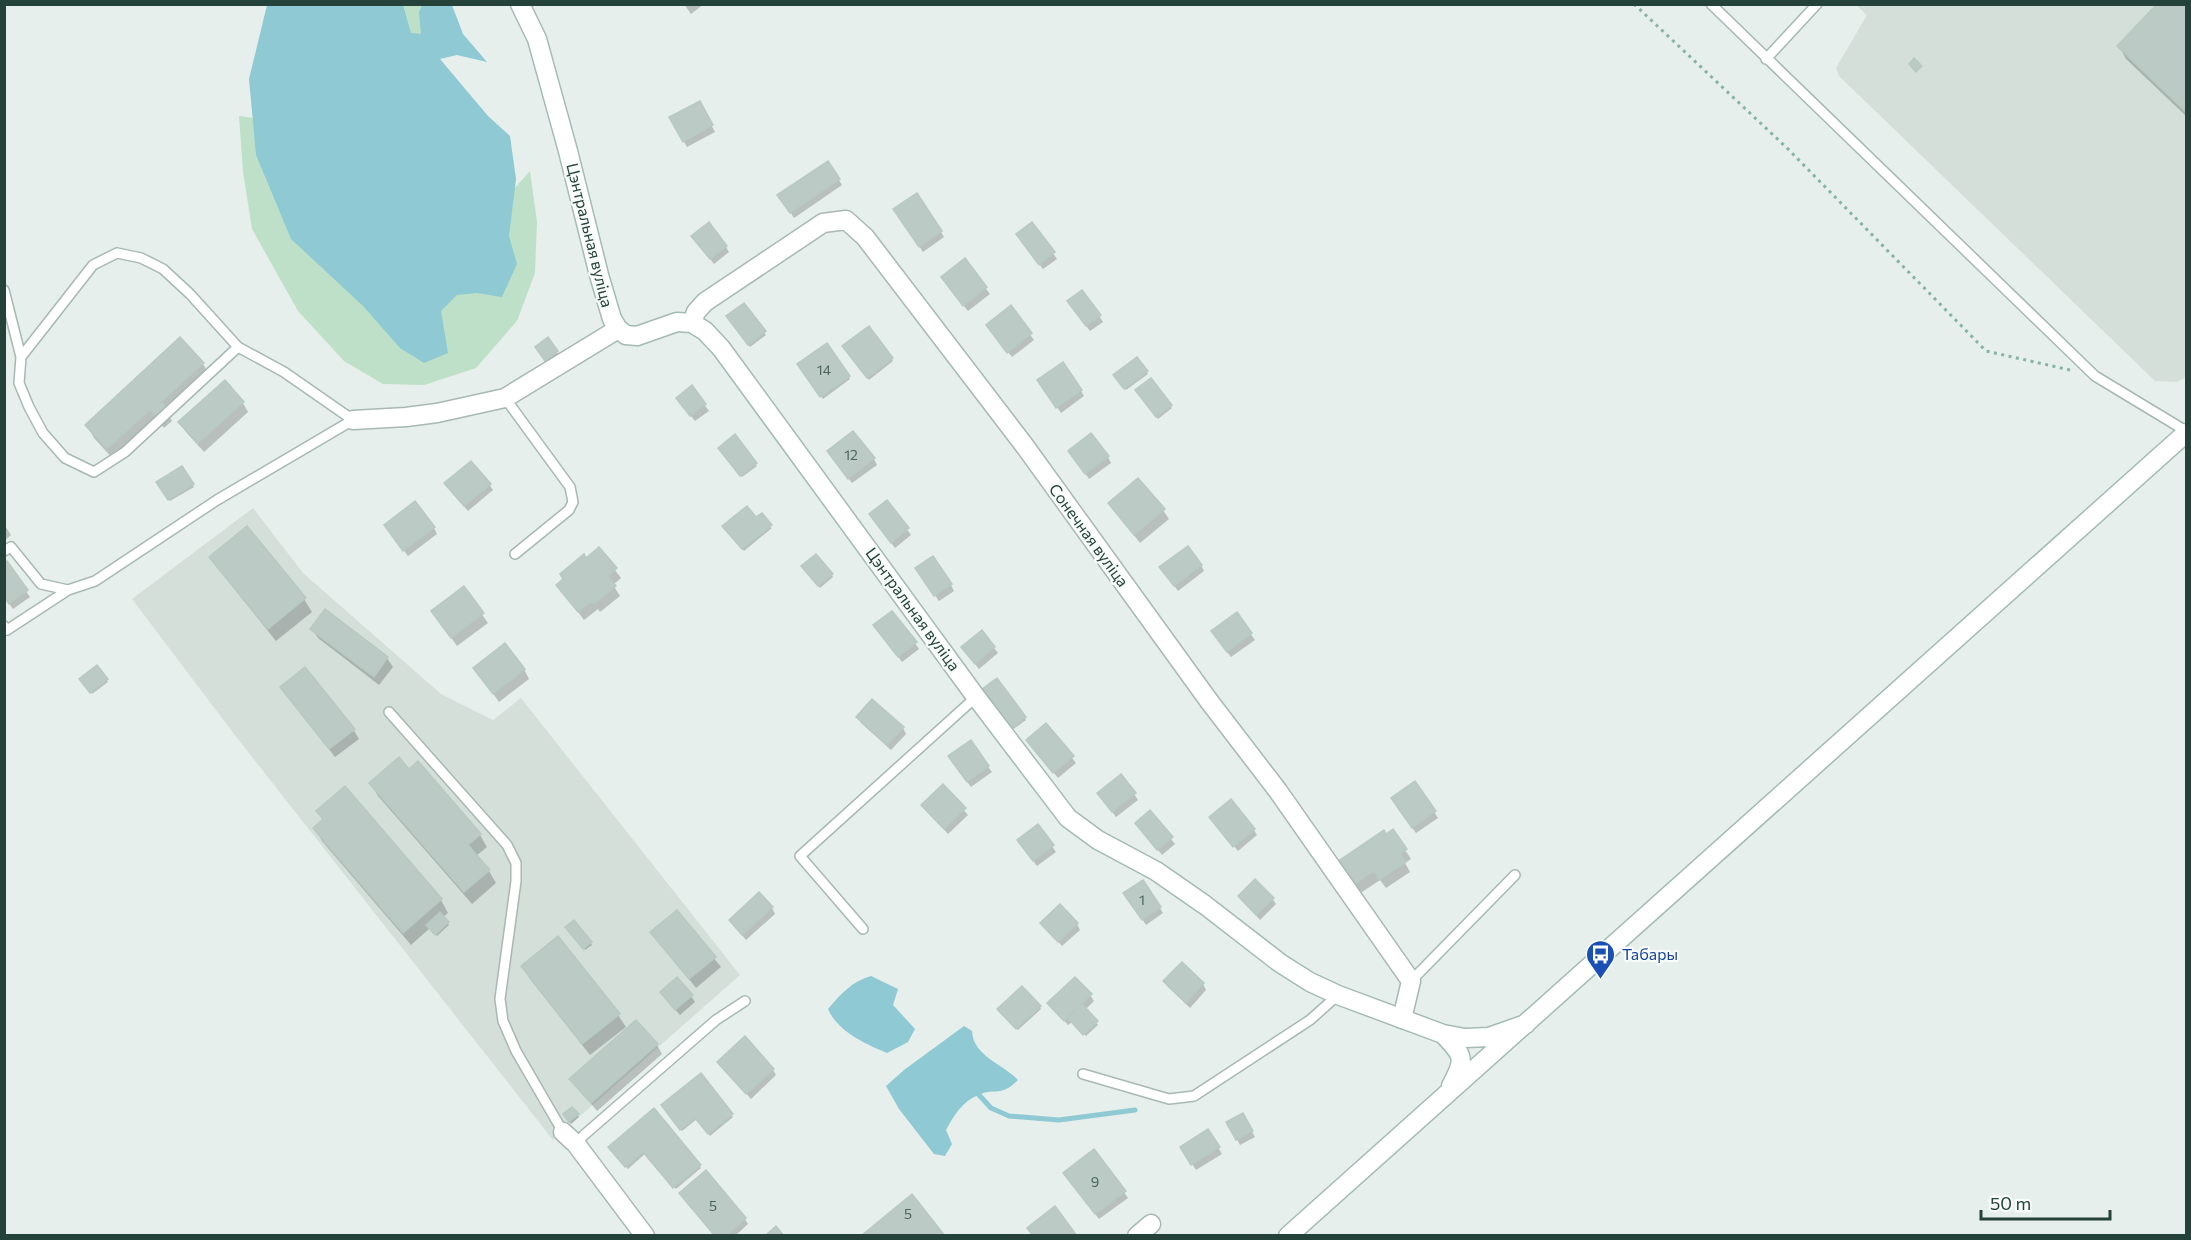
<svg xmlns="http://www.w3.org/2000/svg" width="2191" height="1240" viewBox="0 0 2191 1240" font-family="Commissioner,sans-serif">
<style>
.built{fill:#d4dfda}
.green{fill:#bfe0c8}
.water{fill:#8ec9d4}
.shadow{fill:#0003}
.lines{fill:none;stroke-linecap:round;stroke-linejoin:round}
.stream{stroke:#8ec9d4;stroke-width:5}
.building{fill:#bbcac4;stroke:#b8c9c2;stroke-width:1.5}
.lane-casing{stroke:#a8b8b2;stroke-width:12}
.street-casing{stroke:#a8b8b2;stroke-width:21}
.secondary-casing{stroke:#a4bbb3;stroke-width:21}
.path{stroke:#86b3a5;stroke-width:3;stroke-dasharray:3 4.5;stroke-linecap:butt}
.lane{stroke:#fff;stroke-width:9}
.street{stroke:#fff;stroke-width:18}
.secondary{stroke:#fff;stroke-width:18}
.labels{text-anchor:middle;stroke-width:4.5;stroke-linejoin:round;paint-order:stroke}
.number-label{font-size:14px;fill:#4a645c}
.street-label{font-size:16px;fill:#24423a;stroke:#f7fbf9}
.transit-label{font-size:16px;fill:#164399;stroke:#f7fbf9;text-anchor:start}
</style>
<rect width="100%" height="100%" fill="#e6efeb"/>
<path class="built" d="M1856,5h330v372l-9,5 -22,-1 -316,-305 -3,-8 31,-53z
M253,508l50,65 138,121 52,26 28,-22 219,277 -187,165 -319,-406 -102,-135z"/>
<path class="green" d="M388,5h53l-3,14 -31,30z
M239,116l40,5 148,202 77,-123 26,-29 7,51 -2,51 -18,48 -41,47 -52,17 -41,-1 -39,-23 -46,-50 -46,-82 -9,-57z"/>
<path class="water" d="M267,5h136l8,28 10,1 -2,-22 3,-7h30l11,29 24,28 -30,-7 -17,4 48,57 22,20 6,43 -7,57 8,28 -15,33 -25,-4 -20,2 -16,16 7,42 -24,10 -24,-15 -37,-42 -72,-67 -35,-84 -7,-76z
M871,976l27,13 -5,16 22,24 -7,13 -21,11c-21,-9 -49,-21 -59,-44 13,-15 23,-27 43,-33z
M964,1026l8,5c1,25 31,33 46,49 -18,18 -22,7 -40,15 -16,7 -24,20 -32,35l6,14 -7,12 -11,-2 -35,-45 -13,-23 18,-16z"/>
<path class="shadow" d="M684,4h20l-13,10z
M2159,4h27v112l-60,-57 -7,-13z
M699,103l16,29 -28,15 -16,-29z
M828,163l14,22 -48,33 -11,-17z
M899,215l42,17 3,5 -21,15z
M1032,224l25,35 -14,10 -22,-29z
M697,242l29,5 3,5 -15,12z
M964,260l26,34 -22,17 -22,-28z
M743,305l23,30 -16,12 -21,-28z
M1072,307l27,9 4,6 -13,9z
M1010,308l24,32 -22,17 -21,-26z
M869,328l24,33 -24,19 -23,-31z
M548,340l10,14 -10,8 -11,-15z
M827,345l23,34 -27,20 -24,-34z
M1137,359l11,15 -22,16 -11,-15z
M203,364l7,12 -42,38 4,7 -8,7 -6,-7 -43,40 -21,-23 -7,-13z
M1150,380l22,28 -14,11 -20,-26z
M1043,386l38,5 3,5 -23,17z
M692,388l17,23 -14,10 -14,-17z
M243,403l5,9 -44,40 -19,-21 -5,-9z
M721,450l34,14 2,2 -15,11z
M1070,452l38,5 3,6 -22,16z
M832,457l42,2 3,6 -25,18z
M182,468l12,19 -24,14 -12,-18z
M489,484l4,6 -25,21 -18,-21z
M887,502l24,33 -16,13 -21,-28z
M1110,504l53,6 6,9 -29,24z
M756,520l16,8 -28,23 -18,-23z
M4,524l7,11 -7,6z
M434,528l3,6 -29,22 -19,-25z
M599,549l22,29 -8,7 7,11 -20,16 -2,-3 -14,11 -26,-35z
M211,557l93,42 8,13 -36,29 -57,-71z
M6,563l24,34 -17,12 -9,-13z
M1201,565l3,6 -26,20 -13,-18z
M804,569l28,6 1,2 -13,11z
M920,574l31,11 3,6 -15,10z
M464,589l24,34 -31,23 -24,-34z
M326,611l61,47 6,9 -14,18 -61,-47 -6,-9z
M1236,614l19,26 -24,17 -15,-19z
M879,631l36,12 4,6 -17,13z
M963,648h31l4,5 -19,16z
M97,667l11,15 -16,12 -11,-15z
M475,668l49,1 5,10 -30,23z
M996,680l30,40 -14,10 -29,-39z
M282,688l71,41 6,10 -24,18z
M857,717l46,11 3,6 -15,16 -30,-27z
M1046,725l30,38 -18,15 -30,-37z
M953,762l35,5 4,5 -21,15z
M371,783l109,52 7,12 -11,9 13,15 7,12 -24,21 -94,-108z
M1415,783l23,35 -22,15 -20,-28z
M943,786l25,29 -20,19 -25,-29z
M345,788l96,112 7,13 -5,4 6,8 -12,11 -7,-8 -19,17 -89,-104 -7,-13 8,-7 -5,-10z
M1099,794h35l4,6 -22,17z
M1150,813l25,31 -13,11 -25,-31z
M1215,823l39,7 3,5 -19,16z
M1038,826l18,26 -19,14 -15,-20z
M1405,850l6,9 -6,4 5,9 -24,16 -6,-8 -21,14 -14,-23z
M1240,897l32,1 4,6 -16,16z
M1129,899l31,9 3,5 -17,12z
M772,908l3,6 -29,26 -15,-19z
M677,912l44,55 -25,21 -44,-56z
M1042,923l35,1 3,6 -18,16z
M569,930l22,13 1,2 -7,5z
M523,967l95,48 8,12 -36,28 -60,-76z
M1165,982l38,2 3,6 -16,18 -22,-21z
M1090,995l4,6 -9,9 13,15 -12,11 -14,-14 -4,3 -19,-22z
M691,996l4,6 -15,13 -15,-17z
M1040,1007l1,2 -23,21 -18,-19z
M657,1045l5,9 -65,57 -26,-32z
M719,1062l54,8 3,5 -25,24z
M701,1075l32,42 -23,19 -13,-17 -15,12 -18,-23z
M654,1111l47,57 -25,21 -30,-36 -18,16 -17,-20z
M577,1115l2,2 -8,7 -5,-7z
M1243,1115l12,22 -15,8 -12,-23z
M1208,1131l14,23 -26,16 -14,-22z
M1069,1179l55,13 4,6 -29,21z
M681,1194l64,25 3,5 -13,12h-20z"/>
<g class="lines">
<path class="stream" d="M979,1095l12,13 18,8 50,4 76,-10"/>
</g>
<path class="building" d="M2157,4h29v108l-69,-66z
M1914,58l8,8 -6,6 -7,-8z
M700,101l13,24 -30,17 -14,-25z
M828,161l12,18 -50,34 -13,-18z
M917,193l25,38 -23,16 -26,-38z
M709,222l18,24 -17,13 -19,-23z
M1032,222l23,30 -16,13 -23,-31z
M965,258l22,29 -24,19 -22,-29z
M1082,290l19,25 -15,11 -19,-25z
M744,303l22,28 -18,14 -22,-29z
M1011,305l21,28 -25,20 -21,-28z
M869,326l24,32 -26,20 -25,-32z
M180,337l24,26 -43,39 5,5 -10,9 -6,-6 -43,39 -22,-24z
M548,337l10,14 -13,10 -10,-14z
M827,343l23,33 -30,21 -23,-33z
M1137,357l11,14 -24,18 -11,-14z
M1063,362l19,28 -26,18 -19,-28z
M1151,378l21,27 -16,12 -21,-27z
M225,380l19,22 -46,41 -20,-21z
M692,385l14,19 -16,12 -14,-18z
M853,431l22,27 -27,21 -21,-28z
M1091,433l18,23 -24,18 -17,-23z
M735,434l22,29 -17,13 -22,-28z
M471,461l20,23 -27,22 -20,-23z
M182,466l12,18 -26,16 -12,-18z
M1138,478l27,31 -31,26 -26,-32z
M887,500l22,28 -18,15 -22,-29z
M415,501l20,26 -32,24 -19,-26z
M747,506l9,11 6,-4 10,12 -30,24 -20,-23z
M247,526l59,72 -38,31 -59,-72z
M1188,546l14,19 -28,21 -15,-19z
M599,547l18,21 -9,8 8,10 -22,18 -2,-3 -14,11 -22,-27 7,-6 -3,-5 24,-20 2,4z
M816,554l17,20 -15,12 -17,-20z
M933,556l19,28 -18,12 -19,-28z
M7,561l21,29 -19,14 -5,-7v-34z
M464,586l20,27 -33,25 -20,-27z
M325,609l63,48 -14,20 -64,-48z
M892,611l25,31 -19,15 -25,-32z
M1237,612l15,21 -25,19 -16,-21z
M982,630l13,17 -20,17 -14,-17z
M505,643l20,26 -32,25 -20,-26z
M97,665l11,14 -18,14 -11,-14z
M305,667l50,62 -26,20 -49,-62z
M997,678l29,39 -16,12 -29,-39z
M872,699l32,28 -17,18 -31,-28z
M1046,723l28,33 -21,17 -27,-33z
M971,740l18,26 -22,16 -19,-26z
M399,757l10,12 9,-8 63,73 -13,11 22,25 -26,22 -95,-109z
M1121,774l15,19 -24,19 -15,-19z
M1415,781l21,30 -24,17 -21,-30z
M943,784l23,24 -22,21 -23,-24z
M345,786l97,113 -39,34 -90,-105 10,-9 -7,-8z
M1231,799l24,30 -22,18 -24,-30z
M1150,810l23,27 -16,13 -22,-27z
M1038,824l16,21 -21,16 -16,-21z
M1393,829l14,20 -7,5 6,8 -27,18 -5,-9 -21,14 -16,-23 47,-32 2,4z
M1255,879l19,19 -18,17 -18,-19z
M1143,880l18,27 -19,13 -19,-27z
M759,892l14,15 -31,28 -13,-15z
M1060,904l18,19 -20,19 -18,-19z
M677,910l39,47 -27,22 -39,-47z
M440,912l9,10 -14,13 -9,-10z
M574,920l18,22 -9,7 -18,-22z
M558,936l62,78 -38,30 -61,-78z
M1182,962l22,21 -18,20 -23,-22z
M677,977l16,18 -18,15 -15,-18z
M1075,977l17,17 -28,27 -17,-18z
M1022,986l19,20 -25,23 -19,-20z
M1082,1004l16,17 -15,14 -16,-18z
M636,1020l22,24 -67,59 -22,-24z
M745,1036l29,33 -28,25 -29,-32z
M701,1073l32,41 -25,20 -13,-16 -15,12 -19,-25z
M572,1107l7,7 -10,8 -6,-8z
M654,1108l47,57 -28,23 -30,-36 -18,15 -17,-20z
M1243,1113l10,18 -17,9 -10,-18z
M1208,1129l12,18 -29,18 -11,-18z
M1094,1149l32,42 -31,23 -32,-41z
M706,1170l40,48 -20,18h-11l-36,-43z
M912,1194l33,42h-34l-1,-2 -3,2h-46z
M1055,1206l22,30h-44l-6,-8z
M776,1226l8,10h-19z"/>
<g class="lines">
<defs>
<path id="lane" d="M1711,4l384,372 91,55
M1766,59l51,-55
M4,290l17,67
M505,398l65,89 3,15 -4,8 -54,44
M4,551l7,-4 30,37 27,6
M4,626l3,4 61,-40 27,-9 122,-81 136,-80 -69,-48 -46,-25 -48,-53 -27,-25 -22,-11 -24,-5 -24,12 -72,92 -2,26 10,24 14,26 22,25 29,14 31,-20 113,-105
M389,712l118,133 9,18v18l-16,118 3,22 13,30 47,81
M863,929l-63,-73 176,-159
M1411,981l104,-106
M1083,1074l86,25 25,-3 116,-76 28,-25
M576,1144l8,-9 132,-115 29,-19"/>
<path id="street" d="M692,323l4,-11 9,-10 118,-79 23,-3 19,17 159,208 185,256 69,90 133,190 -9,38
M353,420l53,-3 31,-4 68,-15 113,-69
M563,1132l13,12 69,92
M1137,1236l14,-12"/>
<path id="secondary" d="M520,4l17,35 31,112 31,124 13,44 6,10 8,6 11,1 40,-14 15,1 13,8 16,17 255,349 92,121 30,22 58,31 49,34 75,58 30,19 28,13 105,39 22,4 24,-1 37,-13
M1443,1034c21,22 23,24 8,52
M1288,1236l898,-803"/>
</defs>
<use href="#lane" class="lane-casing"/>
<use href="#street" class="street-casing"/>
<use href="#secondary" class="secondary-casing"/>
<path class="path" d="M1634,4l153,144 199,203 84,19"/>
<use href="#lane" class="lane"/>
<use href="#street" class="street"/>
<use href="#secondary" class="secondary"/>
</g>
<defs>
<symbol id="bus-pin" viewBox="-11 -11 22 30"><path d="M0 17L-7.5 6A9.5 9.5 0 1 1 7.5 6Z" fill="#1a4fb4" stroke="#f7fbf9"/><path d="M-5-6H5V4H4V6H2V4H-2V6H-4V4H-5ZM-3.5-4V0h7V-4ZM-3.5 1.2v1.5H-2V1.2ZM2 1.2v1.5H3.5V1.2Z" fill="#fff"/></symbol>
</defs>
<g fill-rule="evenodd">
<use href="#bus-pin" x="1584" y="938" width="33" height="45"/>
</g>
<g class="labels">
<g class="number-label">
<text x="824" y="375">14</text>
<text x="851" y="460">12</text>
<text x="1142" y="905">1</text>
<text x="1095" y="1187">9</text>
<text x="713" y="1211">5</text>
<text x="908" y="1219">5</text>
</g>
<g class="street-label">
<text transform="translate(590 235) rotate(76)" y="6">Цэнтральная вуліца</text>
<text transform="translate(1089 535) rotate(54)" y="6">Сонечная вуліца</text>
<text transform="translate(913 609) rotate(54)" y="6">Цэнтральная вуліца</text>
</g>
<g class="transit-label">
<text x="1622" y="960">Табары</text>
</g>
</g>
<rect width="2191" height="1240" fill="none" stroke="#24423a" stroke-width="12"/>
<path d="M1981 1210v9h129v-9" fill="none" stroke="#24423a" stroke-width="3"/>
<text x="1990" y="1210" font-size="18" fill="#24423a" stroke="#f7fbf9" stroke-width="4.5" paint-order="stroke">50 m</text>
</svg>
